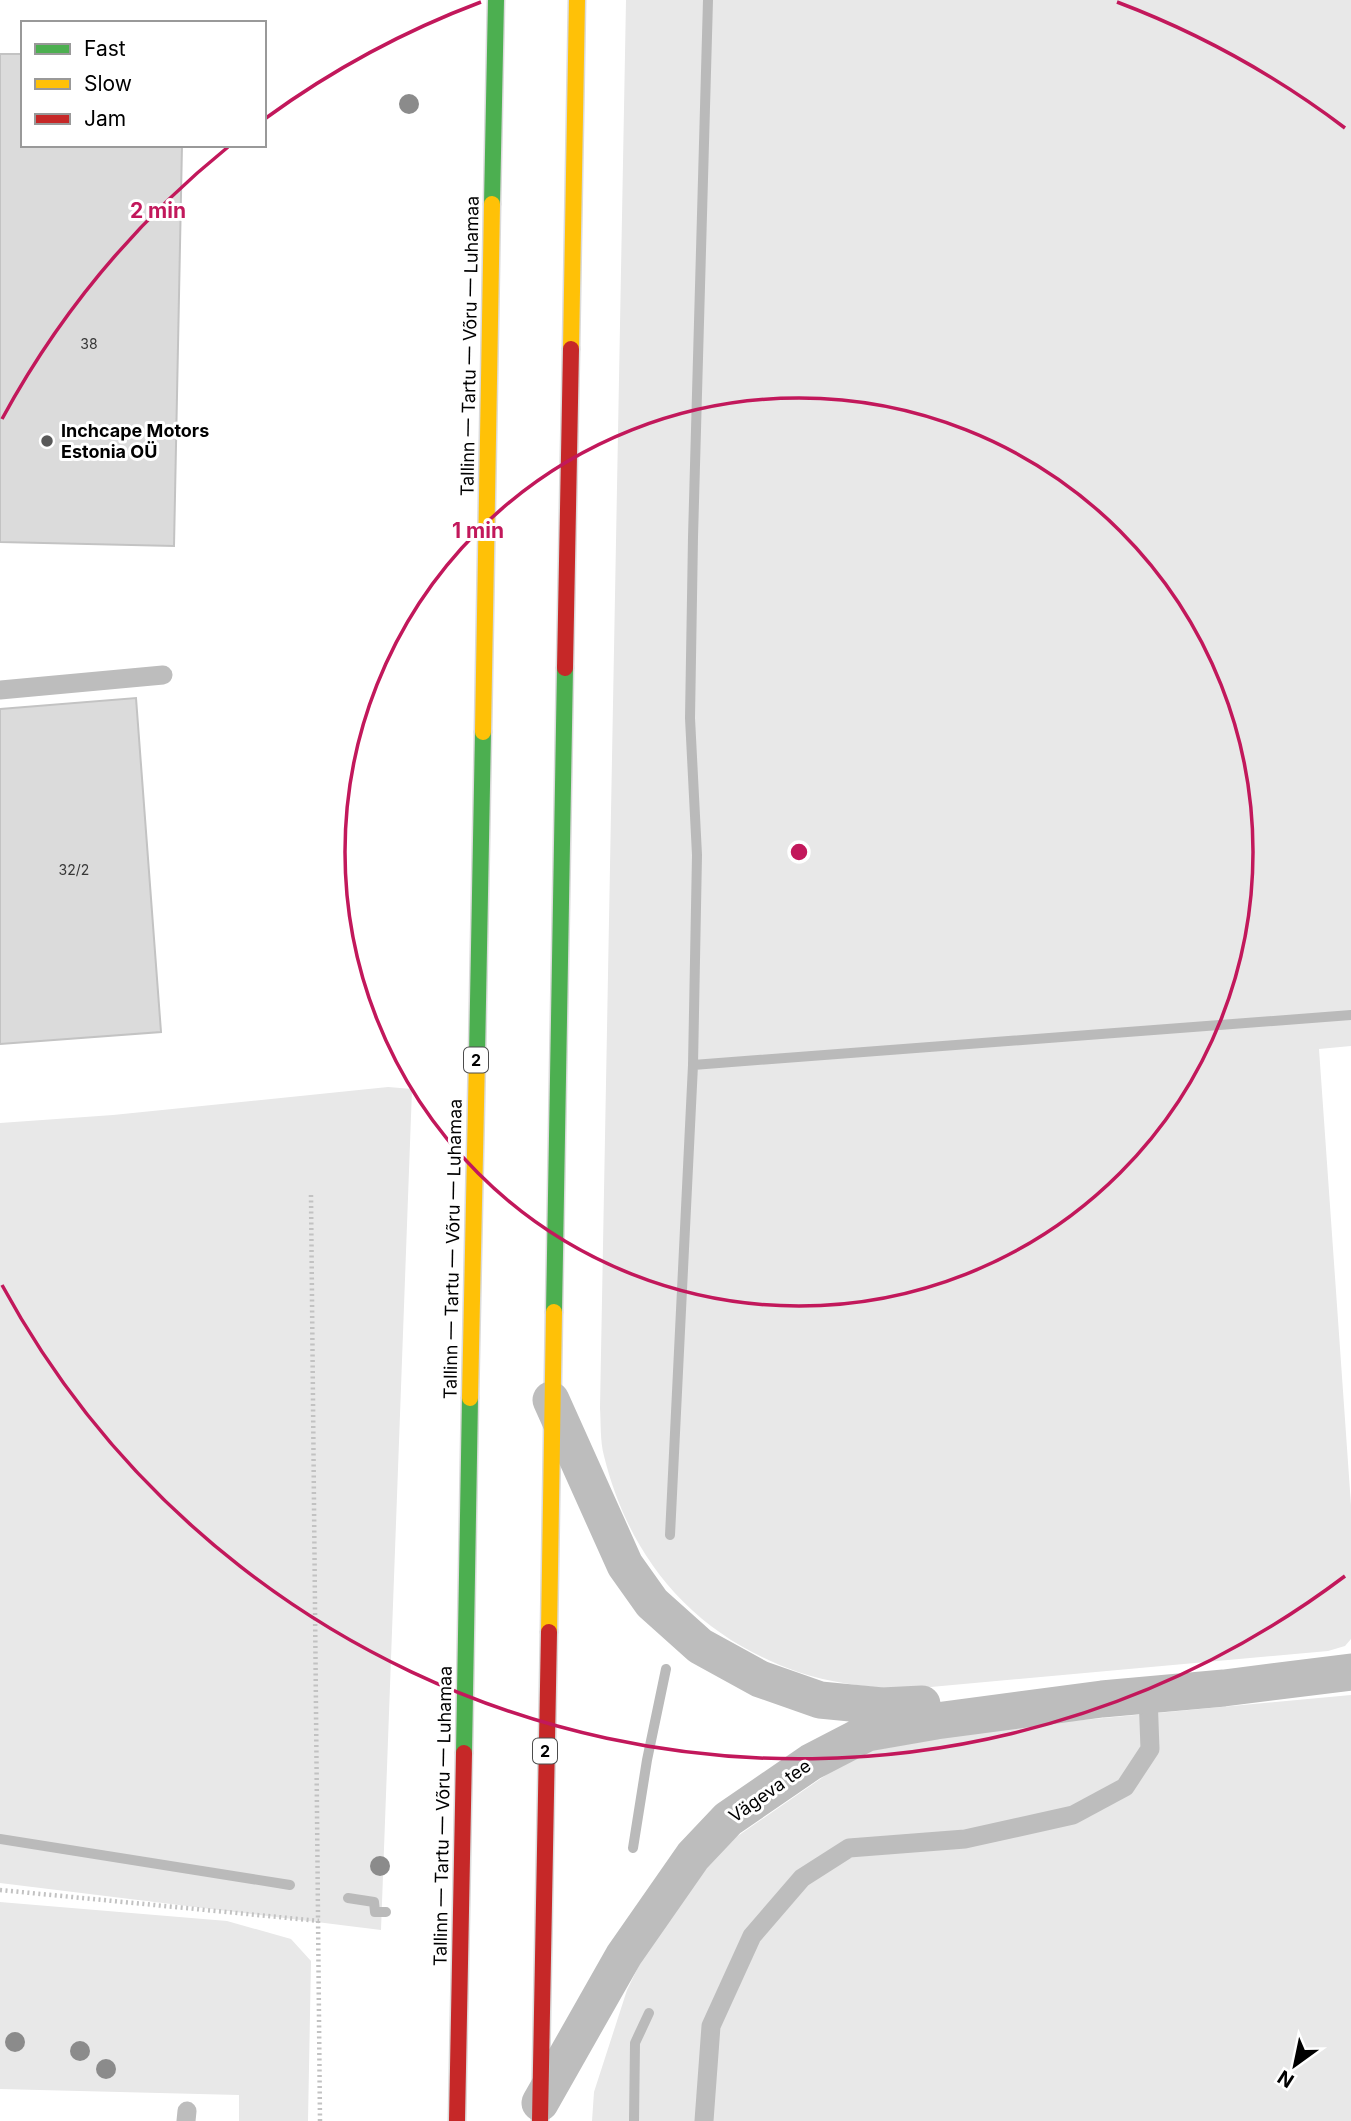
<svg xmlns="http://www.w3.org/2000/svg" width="1351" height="2121" viewBox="0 0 1351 2121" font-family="Inter,sans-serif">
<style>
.green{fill:#e8e8e8}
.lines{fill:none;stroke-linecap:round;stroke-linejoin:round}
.stream{stroke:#bababa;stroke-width:10}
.building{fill:#dbdbdb;stroke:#c3c3c3;stroke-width:2}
.fast-casing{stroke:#dbdbdb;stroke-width:19}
.slow-casing{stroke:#dbdbdb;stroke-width:19}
.jam-casing{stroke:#dbdbdb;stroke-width:19}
.path{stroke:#c2c2c2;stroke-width:4.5;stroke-dasharray:2 3.5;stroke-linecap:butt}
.lane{stroke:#bdbdbd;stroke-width:19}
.street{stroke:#bdbdbd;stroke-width:37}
.fast{stroke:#4caf50;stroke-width:16}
.slow{stroke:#ffc107;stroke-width:16}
.jam{stroke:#c62828;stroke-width:16}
.tree{fill:#8b8b8b}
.ring{fill:none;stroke:#c2185b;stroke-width:3.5}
.poi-dot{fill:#595959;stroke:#fff;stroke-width:2.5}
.labels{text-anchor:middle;stroke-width:6;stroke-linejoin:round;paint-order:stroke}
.number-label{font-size:14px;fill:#373737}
.shield{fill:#fff;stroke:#4c4c4c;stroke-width:2}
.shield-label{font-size:16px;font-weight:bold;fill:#000}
.street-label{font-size:18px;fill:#000;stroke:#fff}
.poi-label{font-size:18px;font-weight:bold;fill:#000;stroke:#fff;text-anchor:start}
.centre{fill:#c2185b;stroke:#fff;stroke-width:3.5}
.ring-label{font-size:21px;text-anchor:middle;font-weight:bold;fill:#c2185b;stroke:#fff;stroke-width:6;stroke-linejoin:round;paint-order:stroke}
</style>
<rect width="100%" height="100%" fill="#fff"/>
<path class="green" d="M626,0h725v1046l-32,3 32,456v134l-6,7 -17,5 -430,39c-33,-4 -68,-7 -100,-18 -103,-36 -168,-111 -194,-216 -4,-15 -3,-33 -4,-48z
M388,1087l24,2 -31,841 -381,-47v-760l113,-8z
M1351,1695v426h-759l2,-29 33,-102 26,-53 19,-29 57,-66 110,-76 30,-15 127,-23z
M0,1902l227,19 64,18 20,22 -3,160h-69v-26l-239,-6z"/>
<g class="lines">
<path class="stream" d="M693,1065l658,-50
M670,1535l23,-470 4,-210 -7,-137 3,-181 15,-537
M0,1839l290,46
M633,1848l14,-88 19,-91
M348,1898l26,4 1,10h11
M634,2121l1,-78 14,-30"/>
</g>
<path class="building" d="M0,54h23v91h159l-8,401 -174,-4z
M136,698l25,334 -161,12v-335z"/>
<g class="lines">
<defs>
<path id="fast" d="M492,204l4,-204
M477,1056l6,-324
M554,1312l11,-644
M464,1753l6,-355"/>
<path id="slow" d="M571,349l6,-349
M483,732l9,-528
M470,1398l7,-342
M549,1632l5,-320"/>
<path id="jam" d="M565,668l6,-319
M457,2121l7,-368
M540,2121l9,-489"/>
</defs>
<use href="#fast" class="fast-casing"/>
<use href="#slow" class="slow-casing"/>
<use href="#jam" class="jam-casing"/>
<path class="path" d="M311,1195l9,926
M0,1890l319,31"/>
<path class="lane" d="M0,690l163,-15
M186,2121l1,-10
M704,2121l7,-95 41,-90 50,-58 47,-30 116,-9 108,-24 52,-28 25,-38 -2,-54"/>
<path class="street" d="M551,1400l74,165 27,38 48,43 60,33 60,21 62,6 40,-2
M540,2103l84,-148 69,-99 35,-37 83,-57 56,-29 69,-12 166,-22 122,-11 127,-16"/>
<use href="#fast" class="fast"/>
<use href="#slow" class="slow"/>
<use href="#jam" class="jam"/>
</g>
<g class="tree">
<circle cx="409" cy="104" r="10"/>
<circle cx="380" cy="1866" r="10"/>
<circle cx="15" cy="2042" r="10"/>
<circle cx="80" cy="2051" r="10"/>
<circle cx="106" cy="2069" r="10"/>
</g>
<g class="ring">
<circle cx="799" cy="852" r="454"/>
<path d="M1345 1576A907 907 0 0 1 2 1285M2 419A907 907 0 0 1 228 147M266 118A907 907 0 0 1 481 2M1117 2A907 907 0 0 1 1345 128"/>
</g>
<circle class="poi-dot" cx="47" cy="441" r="7"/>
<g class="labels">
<g class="number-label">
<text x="89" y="349">38</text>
<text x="74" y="875">32/2</text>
</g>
<g class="shield">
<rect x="464" y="1047.5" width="24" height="25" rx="5"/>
<rect x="533" y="1738.5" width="24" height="25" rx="5"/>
</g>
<g class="shield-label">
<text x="476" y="1066">2</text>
<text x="545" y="1757">2</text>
</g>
<g class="street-label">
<text transform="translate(470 346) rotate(-89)" y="6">Tallinn — Tartu — Võru — Luhamaa</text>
<text transform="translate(453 1249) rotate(-89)" y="6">Tallinn — Tartu — Võru — Luhamaa</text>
<text transform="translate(770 1791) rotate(-35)" y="6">Vägeva tee</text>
<text transform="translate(443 1816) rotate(-89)" y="6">Tallinn — Tartu — Võru — Luhamaa</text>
</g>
<g class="poi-label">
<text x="61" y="437">Inchcape Motors<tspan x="61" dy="21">Estonia OÜ</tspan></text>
</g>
</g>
<circle cx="799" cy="852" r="10" class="centre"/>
<g class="ring-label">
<text x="158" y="218">2 min</text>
<text x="478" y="538">1 min</text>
</g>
<rect x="21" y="21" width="245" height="126" fill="#ffffff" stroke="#999999" stroke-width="2"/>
<rect x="35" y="44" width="35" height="10" fill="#4caf50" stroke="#999999" stroke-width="2"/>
<text x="84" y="56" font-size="21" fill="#000000">Fast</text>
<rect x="35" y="79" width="35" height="10" fill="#ffc107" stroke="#999999" stroke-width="2"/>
<text x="84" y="91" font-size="21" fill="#000000">Slow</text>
<rect x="35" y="114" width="35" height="10" fill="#c62828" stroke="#999999" stroke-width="2"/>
<text x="84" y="126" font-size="21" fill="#000000">Jam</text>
<g transform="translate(1295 2065) rotate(213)" stroke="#ffffff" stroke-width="5" paint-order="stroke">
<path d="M0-5L12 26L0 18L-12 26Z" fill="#000000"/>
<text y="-10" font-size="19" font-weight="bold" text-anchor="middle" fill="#000000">N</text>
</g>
</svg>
